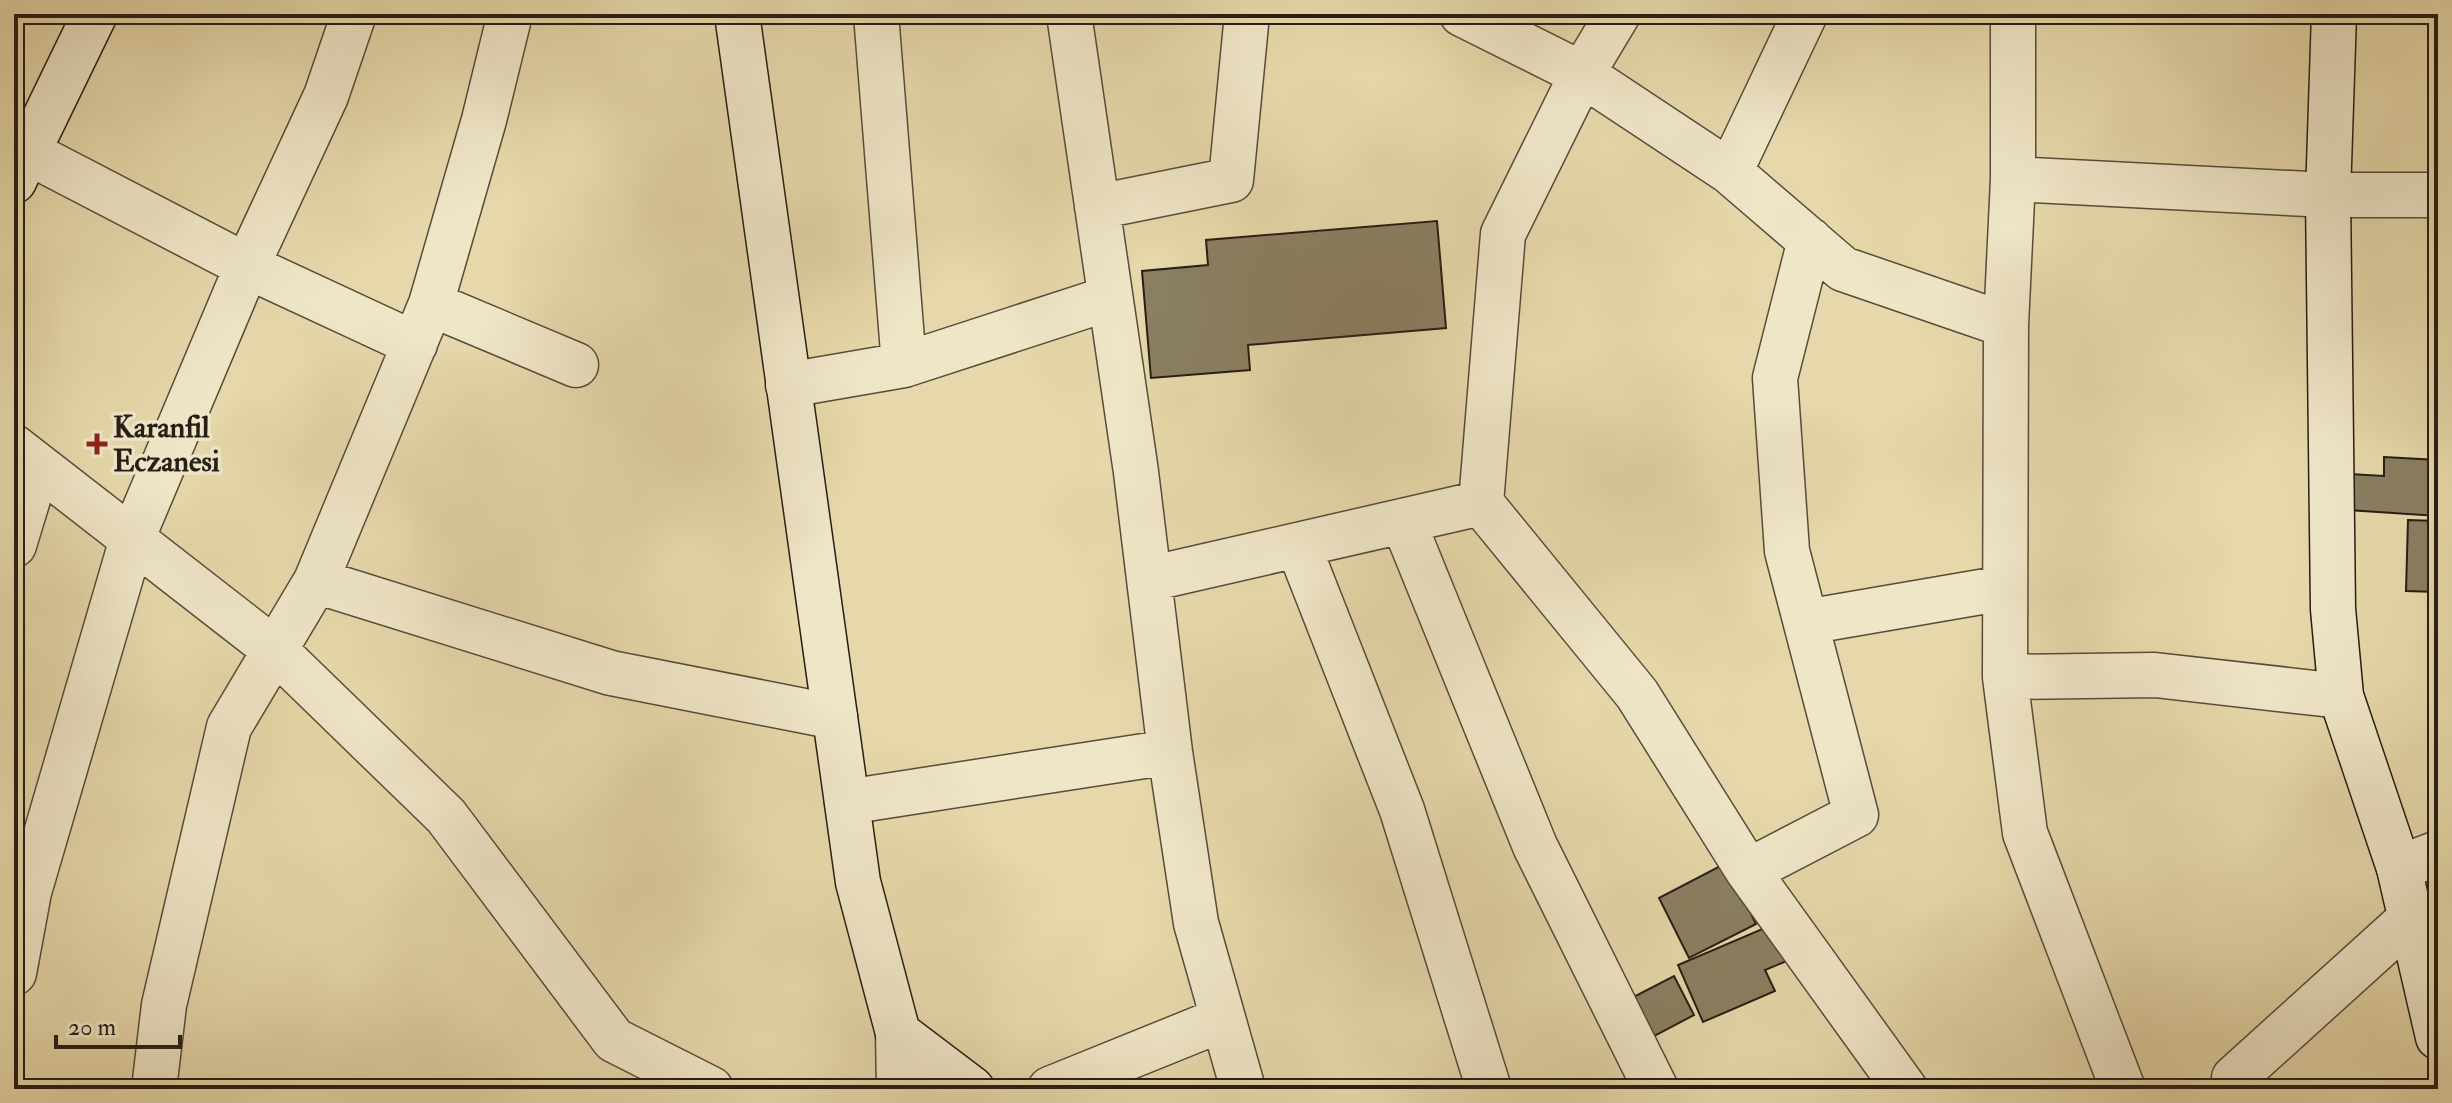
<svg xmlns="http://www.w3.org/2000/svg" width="2452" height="1103" viewBox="0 0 2452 1103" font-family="'IM FELL Double Pica',serif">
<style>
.building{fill:#8a7f62;stroke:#271e15;stroke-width:2}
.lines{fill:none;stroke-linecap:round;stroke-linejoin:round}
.street-casing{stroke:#574c3a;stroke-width:47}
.secondary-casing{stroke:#271e15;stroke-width:47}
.street{stroke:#efe6c8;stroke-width:44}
.secondary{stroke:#efe6c8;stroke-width:44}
.poi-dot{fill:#8f2418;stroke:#efe6c8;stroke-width:3}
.labels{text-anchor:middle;stroke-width:7;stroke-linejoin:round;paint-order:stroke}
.poi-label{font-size:30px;font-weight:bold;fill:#271e15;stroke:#efe6c8;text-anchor:start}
</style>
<rect width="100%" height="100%" fill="#e6d8aa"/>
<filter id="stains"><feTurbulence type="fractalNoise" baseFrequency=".0025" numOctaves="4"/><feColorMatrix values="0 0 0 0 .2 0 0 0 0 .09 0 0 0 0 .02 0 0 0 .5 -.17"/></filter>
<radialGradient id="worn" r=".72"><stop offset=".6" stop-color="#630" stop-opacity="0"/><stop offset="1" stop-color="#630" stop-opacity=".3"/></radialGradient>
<path class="building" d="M1437,221l9,107 -198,17 2,25 -99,8 -9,-107 66,-6 -2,-25z
M2384,457l54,3v56l-90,-6 2,-36 34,2z
M2408,520l30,1v71l-32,-1z
M1726,863l30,61 -67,34 -30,-60z
M1774,924l15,36 -24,10 10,21 -72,31 -25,-57z
M1674,976l20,39 -53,28 -21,-39z"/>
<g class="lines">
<defs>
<path id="street" d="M1069,14l67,458 34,280 26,171 47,166
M1462,14l120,60 148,98 113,97 163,56
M2013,14v165l-7,146 -1,352 20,156 98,256
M14,145l233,121 168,78
M1730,172l75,-158
M2013,179l315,16h110
M1097,207l134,-27 16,-166
M431,304l145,61
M904,365l206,-67
M788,385l116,-20 -28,-351
M14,447l261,203 171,166 168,224 97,49
M1481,503l156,191 111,177 157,218
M1403,521l132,325 121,243
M14,545l24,-79
M1298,545l104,265 87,279
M1149,579l332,-76 22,-269 79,-160 36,-60
M316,581l295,92 224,44
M1806,622l198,-34
M2005,677l150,-2 186,21
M847,802l323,-50
M2399,868l39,-15
M1748,871l108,-56 -69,-264 -12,-173 35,-138
M14,973l15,-81 103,-353 115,-273 79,-170 28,-82
M898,1033l1,56
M2234,1078l178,-161
M154,1089l10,-84 65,-278 87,-146 115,-277 53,-184 26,-106
M1050,1089l173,-70"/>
<path id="secondary" d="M737,14l121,868 40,151 74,56
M2334,14l-6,181 5,414 8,87 58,172 39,169
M14,181l81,-167"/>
</defs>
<use href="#street" class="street-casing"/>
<use href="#secondary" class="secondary-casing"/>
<use href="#street" class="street"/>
<use href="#secondary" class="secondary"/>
</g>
<path class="poi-dot" d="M93 432h8v8h8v8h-8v8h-8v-8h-8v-8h8z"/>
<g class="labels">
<g class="poi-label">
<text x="113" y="437">Karanfil<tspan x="113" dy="34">Eczanesi</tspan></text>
</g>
</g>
<rect width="2452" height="1103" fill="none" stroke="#e6d8aa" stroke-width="48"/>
<rect x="16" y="16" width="2420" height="1071" fill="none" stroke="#271e15" stroke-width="4"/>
<rect x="24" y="24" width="2404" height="1055" fill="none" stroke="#271e15" stroke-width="2"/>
<path d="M56 1035v12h124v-12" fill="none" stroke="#271e15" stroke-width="4"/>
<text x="68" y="1035" font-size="24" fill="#271e15" stroke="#efe6c8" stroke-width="6" paint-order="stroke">20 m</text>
<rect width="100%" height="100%" filter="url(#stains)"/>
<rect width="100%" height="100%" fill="url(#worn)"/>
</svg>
